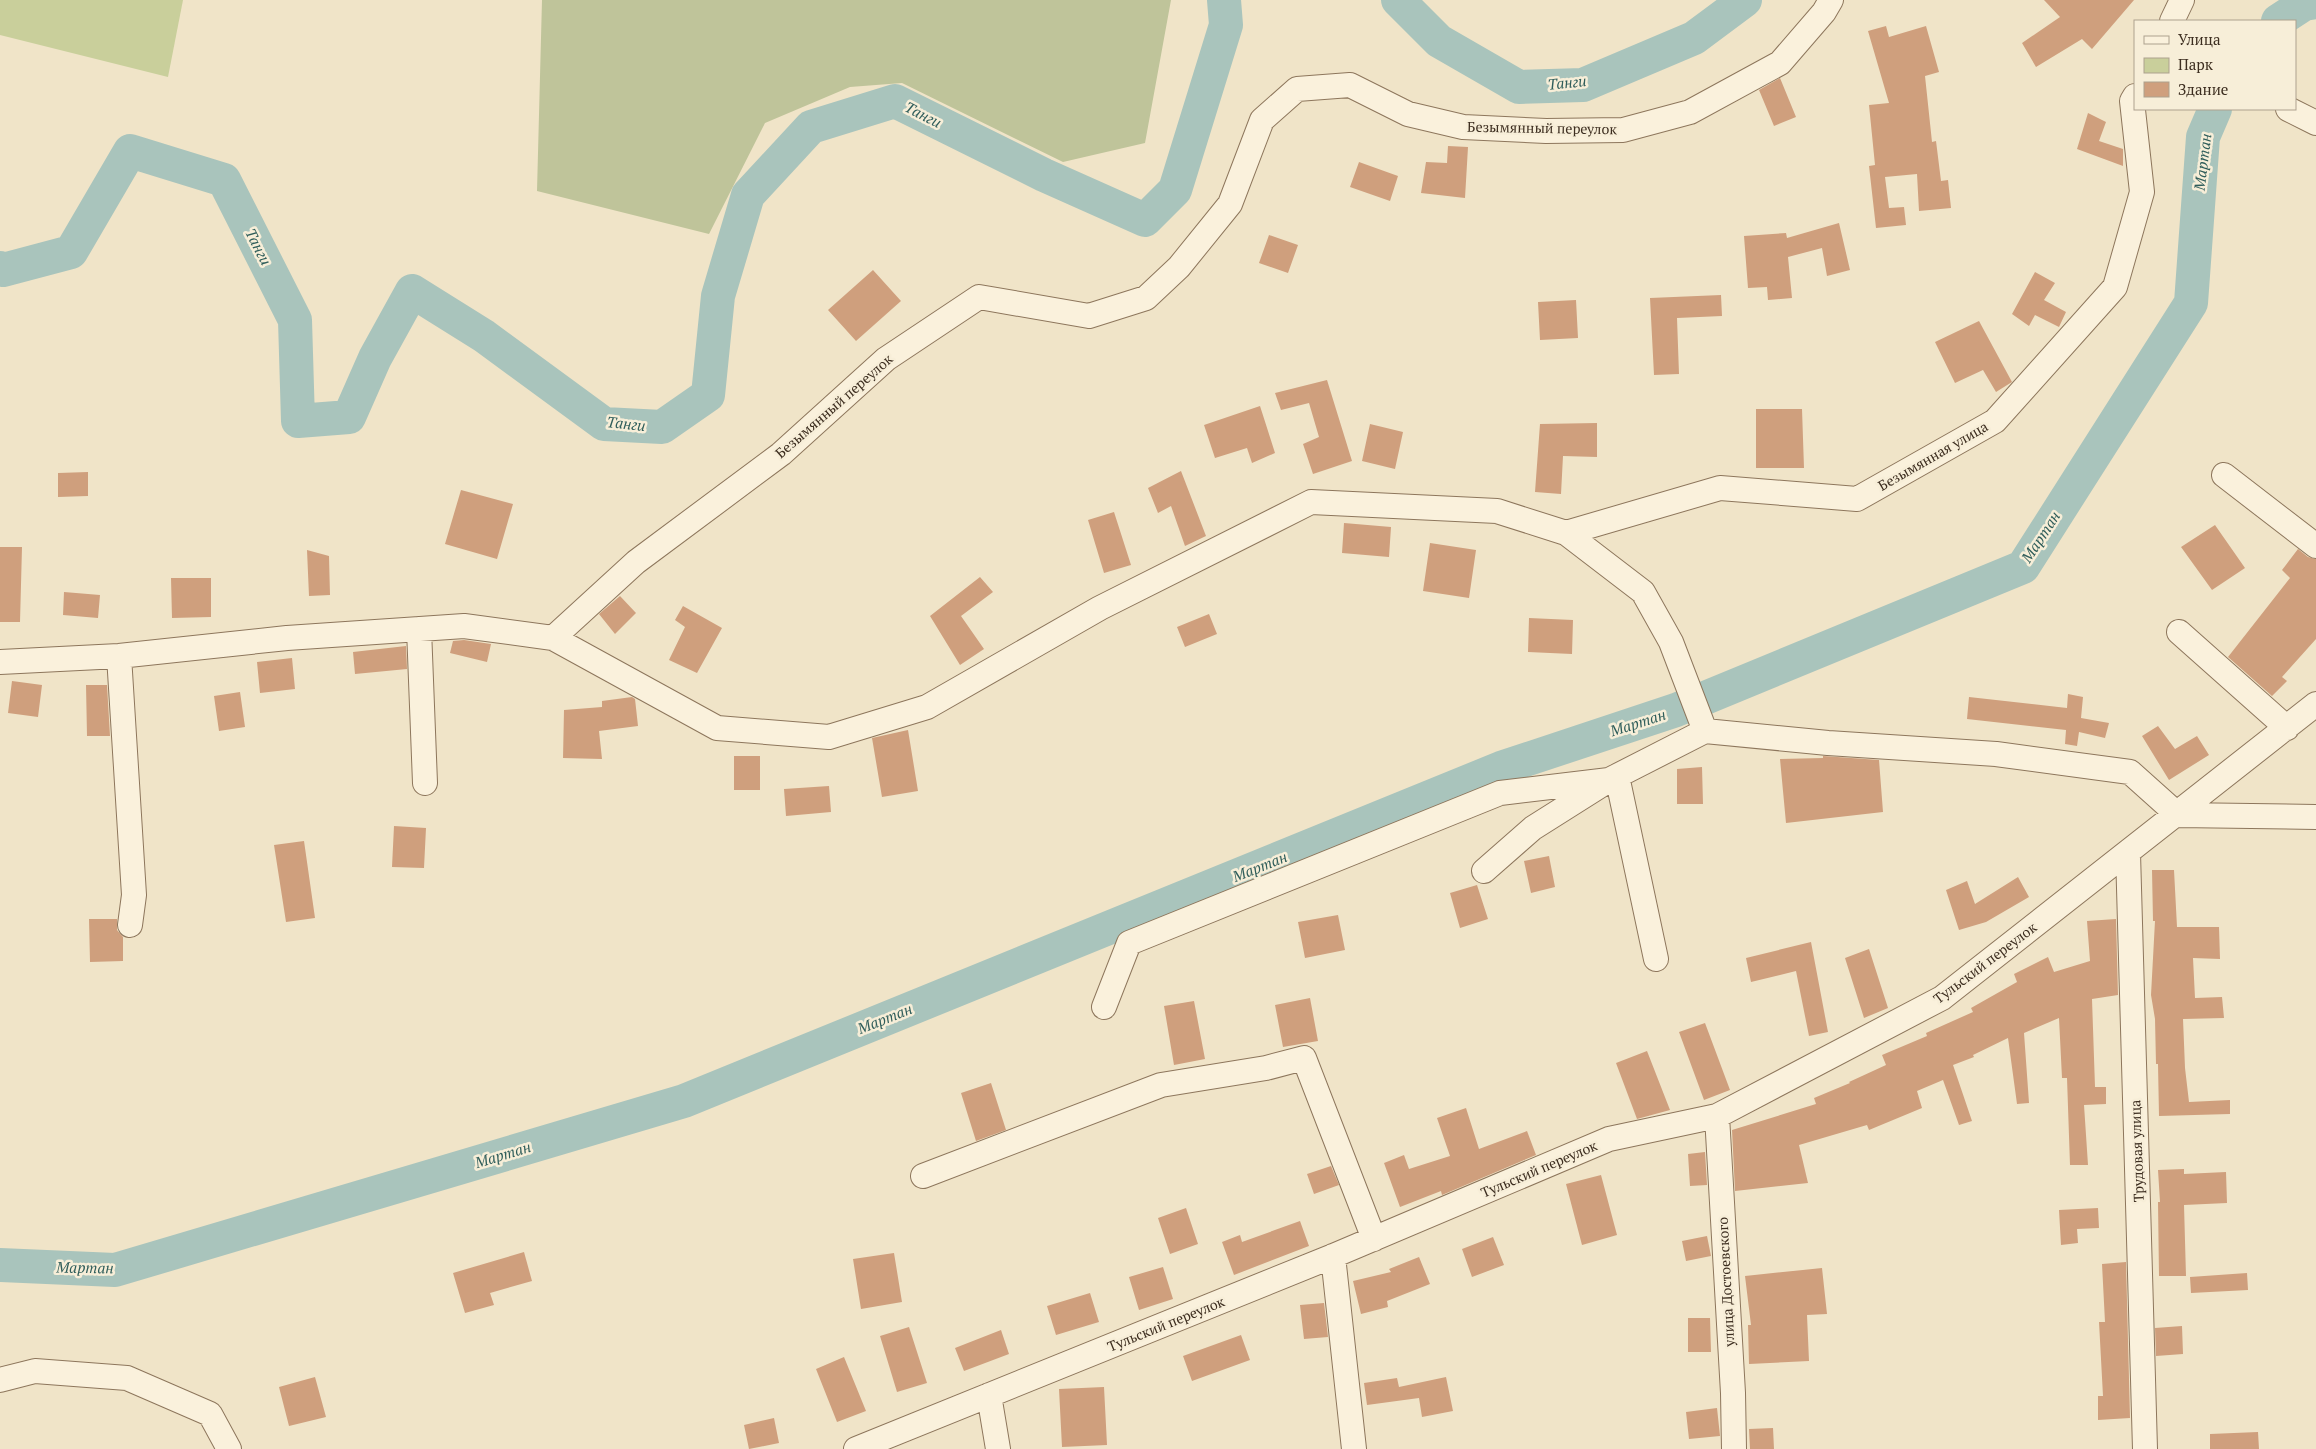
<svg xmlns="http://www.w3.org/2000/svg" width="2316" height="1449" viewBox="0 0 2316 1449" font-family="'PT Serif',serif">
<style>
.green{fill:#c9cf9b}
.cemetery{fill:#bfc49a}
.lines{fill:none;stroke-linecap:round;stroke-linejoin:round}
.river{stroke:#a9c4bc;stroke-width:34}
.building{fill:#cf9f7d}
.minor-casing{stroke:#8d765c;stroke-width:26}
.minor{stroke:#faf1dc;stroke-width:24}
.labels{text-anchor:middle;stroke-width:5;stroke-linejoin:round;paint-order:stroke}
.street-label{font-size:14px;fill:#3d2e20;stroke:#f7eed8}
.water-label{font-size:15px;font-style:italic;fill:#2f5d5a;stroke:#f7eed8}
</style>
<rect width="100%" height="100%" fill="#f0e4c8"/>
<path class="green" d="M0,0h183l-15,77 -168,-42z"/>
<path class="cemetery" d="M542,0h629l-26,143 -82,19 -161,-79 -52,4 -85,36 -56,111 -172,-43z"/>
<g class="lines">
<path class="river" d="M1398,0l41,41 80,46 64,-2 111,-47 51,-38
M2278,21l26,-17 12,-2
M0,268l3,2 68,-18 59,-101 94,29 71,140 3,101 51,-4 26,-59 37,-67 72,45 120,88 58,3 46,-32 10,-99 30,-101 63,-68 84,-26 149,74 101,45 30,-30 51,-165 -2,-25
M0,1265l115,5 569,-169 817,-333 175,-58 347,-143 168,-264 12,-166 12,-28"/>
</g>
<path class="building" d="M2044,0h90l-42,49 -10,-10 -46,28 -14,-24 38,-26z
M1886,26l3,11 37,-11 13,46 -14,4 7,66 4,-1 5,40 7,-1 3,28 -32,3 -2,-37 -32,3 4,31 15,-1 2,18 -30,3 -7,-62 6,-1 -6,-60 20,-2 -21,-72z
M1780,78l16,39 -22,9 -15,-36z
M2088,113l18,9 -7,19 24,8v17l-46,-17z
M1448,146l20,1 -3,51 -44,-5 5,-31 21,1z
M1359,162l39,14 -8,25 -40,-14z
M1839,223l11,47 -23,6 -5,-28 -34,9 4,41 -24,2 -1,-13 -19,1 -4,-52 42,-3 1,5z
M1269,235l29,10 -10,28 -29,-10z
M873,270l28,31 -45,40 -28,-31z
M2035,272l20,11 -11,17 22,12 -7,15 -24,-12 -6,11 -17,-12z
M1721,295l1,21 -45,2 2,56 -25,1 -4,-77z
M1576,300l2,38 -38,2 -2,-38z
M1979,321l33,61 -16,10 -13,-22 -28,13 -20,-41z
M1327,380l25,81 -39,13 -10,-30 16,-7 -10,-34 -28,7 -6,-17z
M1260,406l15,47 -23,10 -5,-15 -32,10 -11,-33z
M1756,409h46l2,59h-48z
M1597,423v34l-34,-1 -2,38 -26,-2 5,-68z
M1370,424l33,8 -8,37 -33,-8z
M1181,471l25,65 -21,10 -14,-40 -13,7 -10,-25z
M88,472v24l-30,1v-24z
M461,490l52,14 -16,55 -52,-15z
M1114,512l17,53 -27,8 -16,-53z
M1344,523l47,4 -2,30 -47,-4z
M2215,525l30,43 -33,22 -31,-43z
M1430,543l46,7 -7,48 -46,-7z
M0,547h22l-2,75h-20z
M2298,549l10,8 8,2v80l-34,38 5,4 -15,15 -44,-39 62,-79 -8,-8z
M307,550l22,6 1,39 -21,1z
M980,577l13,15 -32,24 23,33 -24,16 -30,-49z
M171,578h40v39l-39,1z
M64,592l36,3 -2,23 -35,-3z
M620,596l16,17 -21,21 -16,-20z
M683,606l39,22 -25,45 -28,-13 16,-33 -10,-7z
M1209,614l8,20 -32,13 -8,-20z
M1529,618l44,2 -1,34 -44,-2z
M464,640l27,4 -4,18 -37,-9 3,-12z
M406,646l1,23 -52,5 -2,-22z
M292,658l3,31 -35,4 -3,-31z
M12,681l30,4 -4,32 -30,-4z
M86,685h21l3,51h-23z
M240,692l5,35 -26,4 -5,-35z
M2068,694l15,3 -2,21 28,5 -4,15 -26,-6 -2,14 -12,-2 1,-14 -99,-11 2,-22 98,11z
M632,697l3,2 3,27 -39,5 3,28 -39,-1 1,-48 38,-3v-6z
M2158,726l17,23 22,-13 12,19 -40,25 -27,-44z
M908,730l10,61 -36,6 -10,-59z
M734,756h26v34h-26z
M1823,756l56,4 4,52 -97,11 -6,-64 43,-1z
M1702,767l1,37h-26v-35z
M829,786l2,26 -45,4 -2,-27z
M394,826l32,2 -2,40 -32,-1z
M304,841l11,77 -29,4 -12,-77z
M1549,856l6,31 -24,6 -7,-32z
M2152,870h22l3,57h42l1,32 -27,-1 2,40 27,-1 2,21 -41,1 2,49 4,34 41,-2v14l-71,2 -1,-52h-2l-1,-45 -4,-24 4,-74h-2z
M2018,877l11,20 -43,25 -27,8 -13,-40 21,-9 8,23z
M1477,885l11,34 -28,9 -10,-35z
M1338,915l7,35 -40,8 -7,-36z
M89,919h28v11l6,7v24l-33,1z
M2116,919l2,76 -26,4 3,88h11v17l-22,1 4,60h-18l-3,-87h-5l-3,-60 -35,15 5,70 -12,1 -9,-66 -35,17 1,2 -21,8 19,56 -13,4 -16,-45 -26,11 5,17 -53,22 -2,-5 -68,20 9,38 -73,8 -3,-61 84,-26 -2,-6 36,-15 -1,-1 37,-17 -4,-10 45,-19 -1,-3 47,-21 -2,-4 46,-26 -3,-8 34,-17 6,15 36,-11 -3,-40z
M1811,942l17,90 -19,4 -13,-65 -45,11 -5,-24z
M1869,949l19,59 -24,10 -19,-60z
M1310,998l8,43 -35,6 -8,-42z
M1194,1001l11,58 -31,6 -10,-59z
M1705,1023l25,67 -26,10 -25,-68z
M1647,1051l23,59 -33,9 -21,-56z
M991,1083l15,47 -30,11 -15,-48z
M1466,1108l13,41 48,-18 9,24 -94,40 -1,-4 -41,16 -16,-44 20,-8 5,14 41,-13 -13,-38z
M1705,1152l2,33 -17,1 -2,-32z
M1331,1166l8,19 -25,9 -7,-20z
M2184,1169v5l42,-2 1,31 -43,2 2,71h-27l-1,-74h2l-2,-32z
M1601,1175l16,60 -35,10 -16,-61z
M1186,1208l12,36 -28,10 -12,-36z
M2098,1208l1,20 -22,1 1,14 -17,2 -2,-35z
M1300,1221l9,25 -75,29 -12,-33 18,-7 2,7z
M1707,1236l4,20 -25,5 -4,-20z
M1493,1237l11,28 -32,12 -10,-28z
M524,1252l8,29 -42,12 4,12 -29,8 -12,-40z
M894,1253l8,49 -41,7 -8,-50z
M1419,1257l11,27 -43,17 1,6 -27,7 -8,-33 38,-9 -2,-3z
M2126,1262l4,156 -32,2v-24h5l-4,-74h6l-3,-58z
M1163,1267l10,32 -34,11 -10,-33z
M1822,1268l5,46 -20,1 2,46 -60,3 -1,-39h3l-6,-49z
M2247,1273l1,17 -57,3 -1,-16z
M1090,1293l9,29 -43,13 -9,-29z
M1324,1303l4,34 -24,2 -4,-34z
M1688,1318h22l1,34h-23z
M2182,1326l1,28 -27,2 -1,-28z
M909,1327l18,56 -30,9 -17,-56z
M1001,1330l8,24 -45,17 -9,-23z
M1241,1335l9,25 -58,21 -9,-25z
M844,1357l22,54 -29,11 -21,-53z
M315,1377l11,40 -37,9 -10,-39z
M1446,1377l7,34 -31,6 -3,-19 -52,7 -3,-22 33,-5 2,9z
M1104,1387l3,58 -45,2 -3,-58z
M1717,1408l3,28 -31,3 -3,-27z
M774,1418l5,25 -30,6 -5,-24z
M1773,1428l1,21h-24l-1,-20z
M2258,1432l1,17h-49v-15z"/>
<g class="lines">
<defs>
<path id="minor" d="M2172,21l10,-21
M2288,109l28,14
M2224,475l92,71
M1566,533l154,-45 137,11 138,-78 120,-134 27,-95 -10,-91 3,-5
M419,629l6,154
M2179,632l108,96
M553,638l83,-76 145,-108 105,-95 93,-62 110,19 57,-18 33,-31 51,-63 32,-84 35,-31 53,-4 58,29 55,13 83,4 77,-1 67,-18 90,-49 44,-51 7,-12
M119,656l15,239 -4,30
M0,662l119,-6 168,-18 177,-12 89,12 164,90 112,9 98,-30 173,-99 211,-106 186,9 69,22 77,59 28,50 34,89
M1705,731l123,12 168,11 134,18 48,43 138,2
M1617,776l39,183
M2128,853l17,596
M1484,871l49,-43 76,-48 96,-49
M1104,1007l25,-64 371,-150 109,-13
M1717,1116l16,277 1,56
M923,1176l238,-91 105,-17 38,-10 70,181
M1333,1256l21,193
M0,1380l35,-9 92,7 83,36 19,35
M989,1395l9,54
M856,1449l477,-193 276,-117 108,-23 225,-118 374,-294"/>
</defs>
<use href="#minor" class="minor-casing"/>
<use href="#minor" class="minor"/>
</g>
<g class="labels">
<g class="street-label">
<text transform="translate(1542 128) rotate(1)" y="5">Безымянный переулок</text>
<text transform="translate(834 406) rotate(-41)" y="5">Безымянный переулок</text>
<text transform="translate(1933 456) rotate(-30)" y="5">Безымянная улица</text>
<text transform="translate(1985 963) rotate(-37)" y="5">Тульский переулок</text>
<text transform="translate(2137 1151) rotate(-92)" y="5">Трудовая улица</text>
<text transform="translate(1539 1169) rotate(-23)" y="5">Тульский переулок</text>
<text transform="translate(1726 1282) rotate(-93)" y="5">улица Достоевского</text>
<text transform="translate(1166 1324) rotate(-22)" y="5">Тульский переулок</text>
</g>
<g class="water-label">
<text transform="translate(1567 83) rotate(-6)" y="5">Танги</text>
<text transform="translate(923 115) rotate(27)" y="5">Танги</text>
<text transform="translate(2203 162) rotate(-83)" y="5">Мартан</text>
<text transform="translate(258 247) rotate(63)" y="5">Танги</text>
<text transform="translate(626 424) rotate(6)" y="5">Танги</text>
<text transform="translate(2041 537) rotate(-57)" y="5">Мартан</text>
<text transform="translate(1638 723) rotate(-18)" y="5">Мартан</text>
<text transform="translate(1260 867) rotate(-22)" y="5">Мартан</text>
<text transform="translate(885 1019) rotate(-22)" y="5">Мартан</text>
<text transform="translate(503 1155) rotate(-17)" y="5">Мартан</text>
<text transform="translate(85 1268) rotate(1)" y="5">Мартан</text>
</g>
</g>
<rect x="2134" y="20" width="162" height="90" fill="#f7eed8" stroke="#ada18e"/>
<rect x="2144" y="36" width="25" height="8" fill="#faf1dc" stroke="#ada18e"/>
<text x="2178" y="45" font-size="15" fill="#3d2e20">Улица</text>
<rect x="2144" y="58" width="25" height="15" fill="#c9cf9b" stroke="#ada18e"/>
<text x="2178" y="70" font-size="15" fill="#3d2e20">Парк</text>
<rect x="2144" y="82" width="25" height="15" fill="#cf9f7d" stroke="#ada18e"/>
<text x="2178" y="95" font-size="15" fill="#3d2e20">Здание</text>
</svg>
